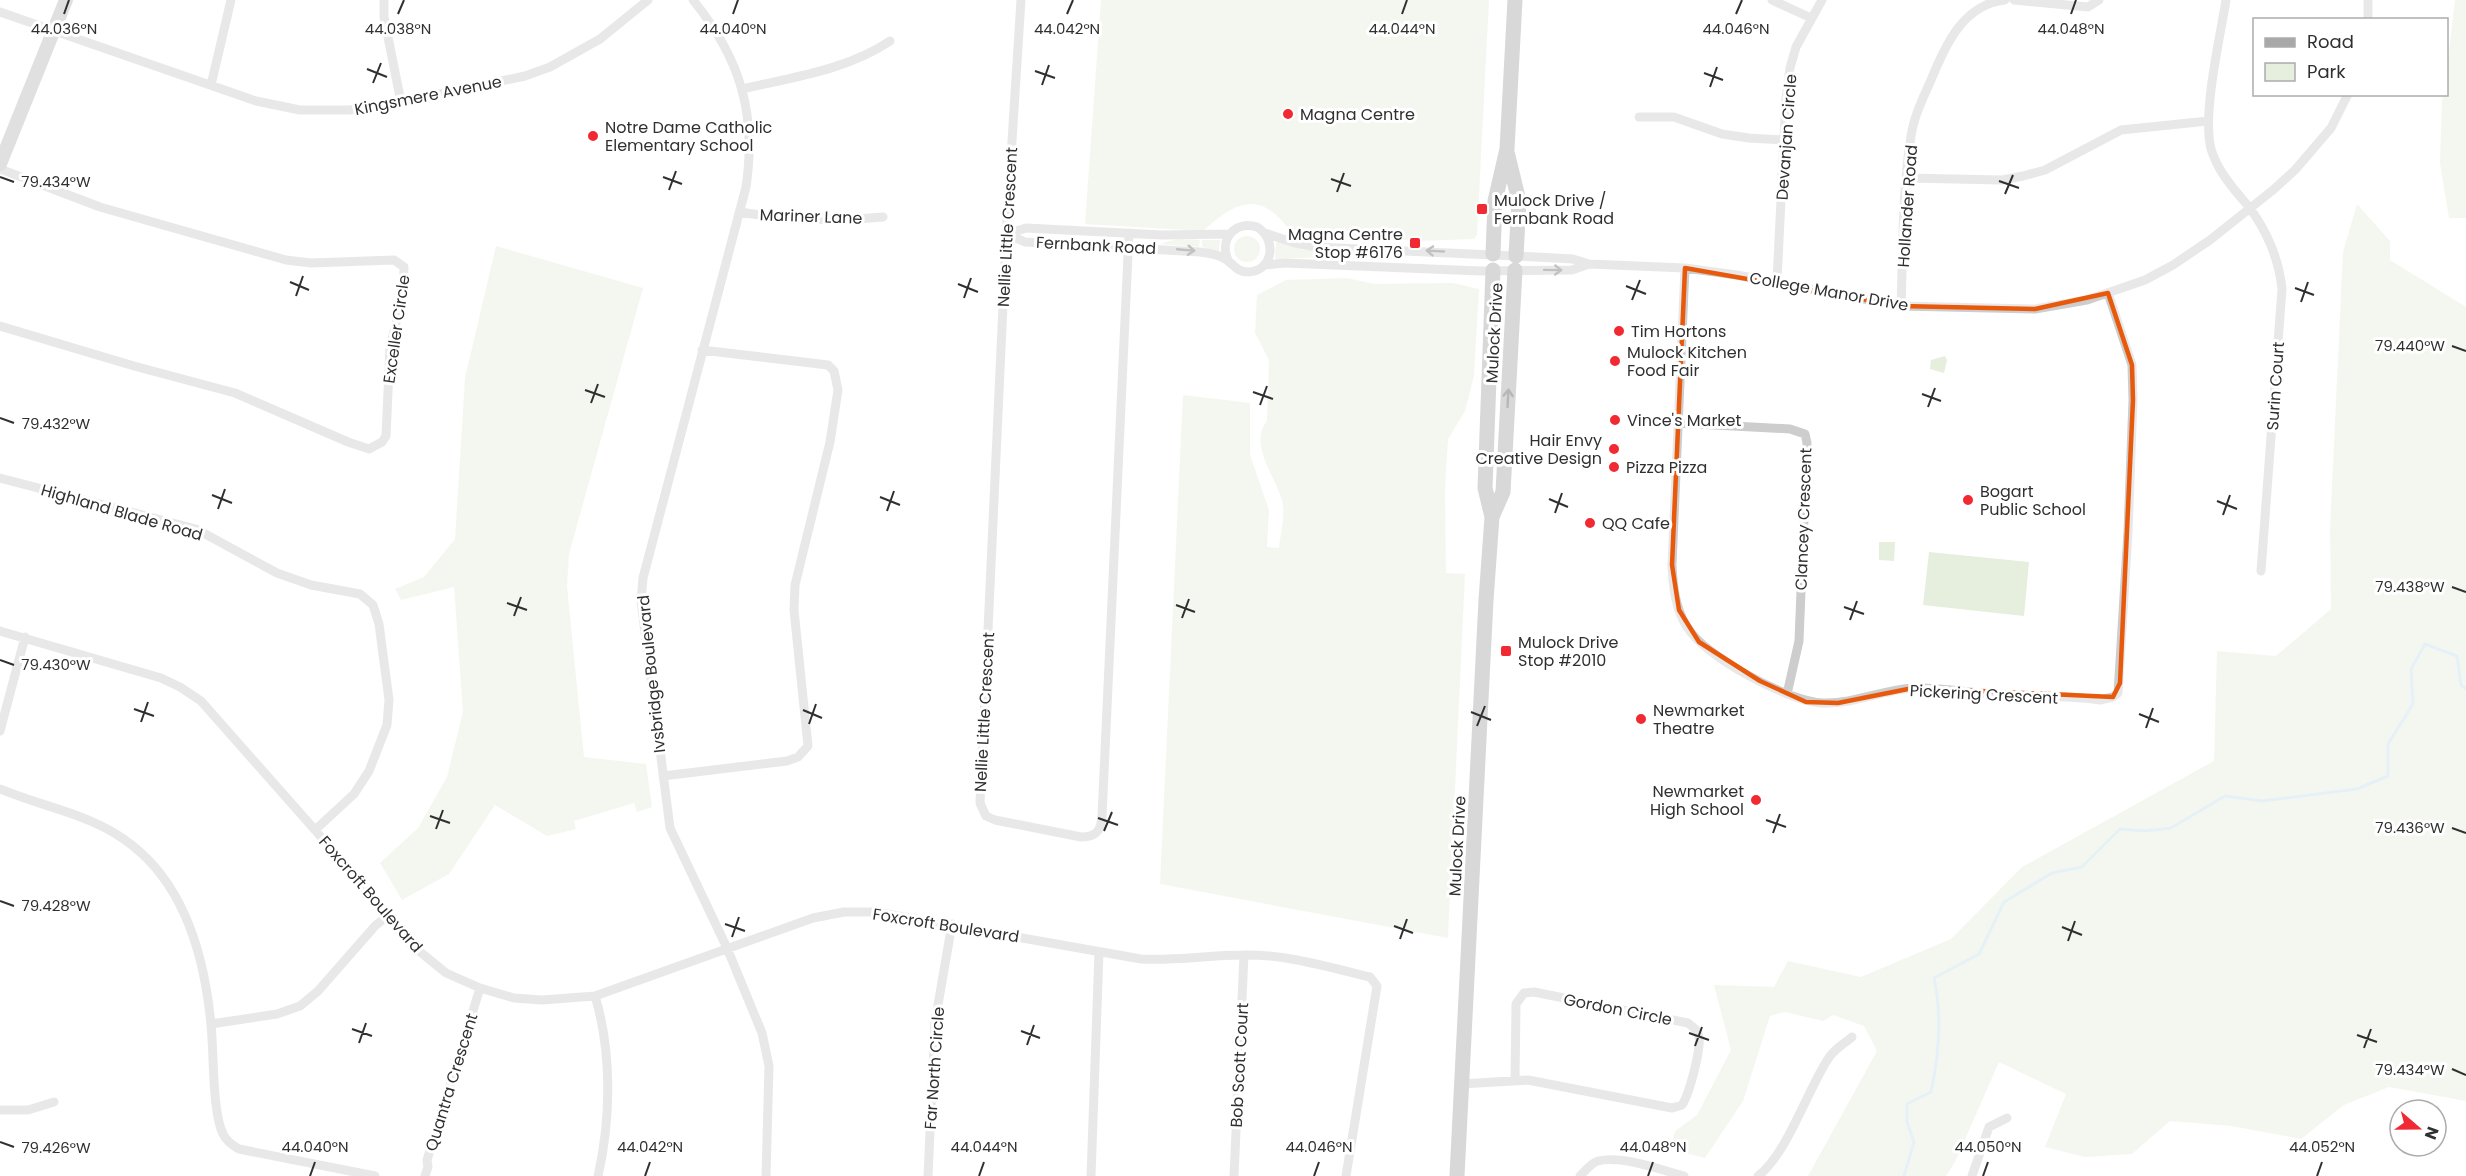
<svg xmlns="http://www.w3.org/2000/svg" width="2466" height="1176" viewBox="0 0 2466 1176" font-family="Poppins,sans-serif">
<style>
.green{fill:#e6eedd}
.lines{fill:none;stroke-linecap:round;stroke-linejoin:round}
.stream{stroke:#c8dfee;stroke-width:3}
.street{stroke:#cdcdcd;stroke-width:9}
.secondary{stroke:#bababa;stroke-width:14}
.primary{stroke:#a8a8a8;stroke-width:15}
.oneway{stroke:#777}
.oneway2{stroke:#606060}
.marked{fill:none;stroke:#e8590c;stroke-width:4.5;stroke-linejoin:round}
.ticks{fill:none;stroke:#303030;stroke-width:2}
.poi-dot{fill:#f02933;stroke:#fff;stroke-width:2}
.labels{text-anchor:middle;stroke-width:6;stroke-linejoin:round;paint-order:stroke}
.street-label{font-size:16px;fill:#303030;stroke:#fff}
.poi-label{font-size:16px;fill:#303030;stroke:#fff;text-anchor:start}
.ticks-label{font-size:15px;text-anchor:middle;fill:#303030;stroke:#fff;stroke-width:6;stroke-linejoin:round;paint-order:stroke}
</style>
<rect width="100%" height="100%" fill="#fff"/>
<path class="green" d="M1101,0h388l-12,235 -3,4 -56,2 -46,-5 -76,-2c-9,-4 -12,-13 -20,-19 -28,-25 -52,-2 -73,16l-118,-7z
M2455,0h11v218h-17l-9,-55 2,-62 1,-6 3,-1 1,-26z
M2357,204l33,37v19l76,47v794l-77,-14 -45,18 -43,34 -70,-13 -61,-5 -38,33 -47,3 -40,-10 21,-53 -67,-32 -44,100 -9,14h-138l69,-125 -13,-25 -31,-11 -10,6 -38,-9 -15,4 -27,85 -38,57 -35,-9 5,-18 22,-16 34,-65 -17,-65 60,2 14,-26 73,16 90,-38 71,-72 192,-106 3,-110 59,5 55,-47 -1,-80 13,-277z
M1234 249a13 13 0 1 1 26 0a13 13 0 1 1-26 0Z
M1177,239l23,1 -1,7 -39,-3z
M1202,240h18l-1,12 -17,-5z
M1278,241l25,9 74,3v2l-102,4 1,-16z
M496,246l147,42 -74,266 -2,32 17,171 62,7 6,43 -15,5 -3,-9 -60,18 2,8 -29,7 -52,-31 -46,69 -47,26 -22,-37 38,-35 29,-51 16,-65 -9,-125 -53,13 -6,-11 29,-12 31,-38 10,-161z
M1347,278l28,6 78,-1 26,6 -5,87 -9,35 -17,28 -3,50 1,84 19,1 -17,364 -288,-54 23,-489 67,8v52l19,55 -2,37 12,1c1,-13 7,-34 3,-47 -6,-24 -34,-57 -15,-80l2,-61 -14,-27 2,-38 29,-15z
M1945,356l2,4 -3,13 -14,-4 1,-9z
M1879,542h16l-1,19 -15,-1z
M1929,552l100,10 -5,54 -101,-11z"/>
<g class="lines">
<path class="stream" d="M1904,1176l10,-34 -7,-20v-18l24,-12c8,-37 11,-77 3,-114l45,-24 25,-52 48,-29 30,-6 38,-38 25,2 26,-3 54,-32 37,5 95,-12 31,-13v-32l25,-40 -2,-35 14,-25 32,12 4,29 5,4"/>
<path class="street" d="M384,0v17l17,85
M693,0c47,58 64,113 53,187l-103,391 -2,23 29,227 57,120 35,85 7,33 -3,110
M1021,0l-14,219 -27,584 6,13 9,4 86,17c15,0 20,-6 21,-21l27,-583
M1772,0l39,18
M2014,0l74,7 11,-7
M2226,0c-6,38 -24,114 -15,149 7,23 22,39 37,57 19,24 31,54 34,83l-21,282
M0,12l256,89 44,9h50l51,-8 124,-26 25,-9 50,-28 48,-39
M2368,20v-20
M211,85l20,-85
M743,89c50,-12 104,-19 147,-48
M1639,117h35l48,17 27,4 36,2
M0,169l100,38 186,53 25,3 83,-3 10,7 -1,28 -13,52 -4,89 -4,6 -13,7 -21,-7 -113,-49 -101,-27 -134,-40
M1907,178l95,2 21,-4 22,-6 76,-40 87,-9
M740,212c47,8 95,10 143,5
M1265,233l30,10 21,4 221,10 36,2 16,5 96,4 52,7 164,31 134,3 52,-9 58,-20 28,-15 37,-25 63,-50 22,-20 36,-42 17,-34
M1007,234l18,8 175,10c9,1 20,3 27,8 7,5 10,12 21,12 26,-1 29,-33 9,-45 -22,-7 -38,12 -29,33
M1007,234l19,-6 136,7 67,-1
M1264,265l21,-2 195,8 92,-1 17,-6
M1685,268l-13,297c1,21 3,43 15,62 18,30 102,75 136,76 31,1 59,-13 90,-15 27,-1 55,5 82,6 35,3 70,1 105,6l13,-3 5,-4 10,-161 5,-132 -1,-35 -24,-72
M1777,281l9,-183 4,-30 6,-21 26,-47
M1901,306c2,-56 1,-114 10,-170 3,-20 12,-38 20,-56 14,-34 32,-76 74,-80
M1677,423l113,6 15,5 2,9 -8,198 -12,53
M0,478l196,51 81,44 34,12 49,9 13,11 6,19 10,76 -2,25 -18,46 -15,23 -39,36
M0,631l161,47 19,9 21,14 114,129 93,112 38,31 34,15 34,10 28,2 53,-4 218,-78 31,-6h32l265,47c34,2 68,-4 102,-4 43,-1 85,12 127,22l7,9 -31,190
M0,731l25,-94
M663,776l124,-15 11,-4 10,-11 -14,-136 1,-25 35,-143 8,-52 -4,-19 -6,-6 -126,-15
M0,789c45,19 94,25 133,57 53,42 72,114 78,179 3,26 1,87 12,109 3,7 9,11 16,15l136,27
M595,996c17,56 16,123 3,180
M211,1024l66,-10 23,-8 18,-15 57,-65 11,-9
M1461,1084l67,-4 144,28 10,-3c7,-10 19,-55 17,-68 -1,-7 -6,-10 -11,-14l-154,-31 -10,1 -8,11 -1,77
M0,1110h28l26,-8
M425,1176l3,-9 -1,-7 53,-172
M928,1176l7,-154 17,-98
M1091,1176l8,-224
M1234,1176l10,-221
M1580,1176c5,-5 11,-13 18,-15 24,-6 63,9 86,15
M1758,1176c29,-22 49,-85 70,-117 5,-9 17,-16 24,-22
M1972,1176l17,-49 18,-9"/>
<path class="secondary" d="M0,164l66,-164"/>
<path class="primary" d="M1507,152l12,49 -3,55
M1493,254l2,-53 12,-52 8,-149
M1492,517l11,-25 12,-222
M1457,1176l29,-576 6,-83 -7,-29 8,-218"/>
</g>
<defs><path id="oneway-shaft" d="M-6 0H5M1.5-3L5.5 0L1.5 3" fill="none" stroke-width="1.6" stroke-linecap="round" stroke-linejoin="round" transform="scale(1.5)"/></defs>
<g class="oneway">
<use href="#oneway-shaft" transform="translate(1186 250) rotate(5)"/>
<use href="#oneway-shaft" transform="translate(1435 251) rotate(-177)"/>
<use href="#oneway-shaft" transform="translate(1553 270) rotate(1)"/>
</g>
<use class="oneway2" href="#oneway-shaft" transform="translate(1508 398) rotate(-87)"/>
<path d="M0 0H2466V1176H0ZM1685,268l216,38 134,3 73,-16 24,72 1,35 -13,283 -7,14 -200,-9 -75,15 -32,-1 -46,-21 -61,-39 -20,-32 -7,-45z" fill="#fff" fill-opacity=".55" fill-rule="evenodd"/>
<path class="marked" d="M1685,268l216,38 134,3 73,-16 24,72 1,35 -13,283 -7,14 -200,-9 -75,15 -32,-1 -46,-21 -61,-39 -20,-32 -7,-45z"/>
<path class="ticks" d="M64,14l5,-14M398,14l6,-14M733,14l5,-14M1067,14l6,-14M1402,14l5,-14M1736,14l6,-14M2071,14l5,-14M367,69l20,8M1035,71l20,7M1704,73l19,7M373,83l8,-20M1042,85l7,-20M1710,87l7,-20M0,177l14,5M663,177l19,7M1331,179l20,7M1999,181l20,7M669,190l7,-19M1337,192l7,-19M2005,194l8,-19M290,282l19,8M958,284l20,8M1626,286l20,8M2295,288l19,7M296,296l7,-20M964,298l7,-20M1632,300l8,-20M2301,302l7,-20M2452,346l14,5M585,390l20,7M1253,392l20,7M1922,394l19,7M591,403l7,-19M1260,405l7,-19M1928,407l7,-19M0,418l14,5M212,495l20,8M880,497l20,8M1549,499l19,8M2217,501l20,8M218,509l7,-20M887,511l7,-20M1555,513l7,-20M2223,515l7,-20M2452,587l14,5M507,603l20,7M1176,605l19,7M1844,607l20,7M514,616l7,-19M1182,618l7,-19M1850,620l7,-19M0,660l14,5M134,709l20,7M803,710l19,8M1471,712l20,8M2139,714l20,8M141,722l7,-20M809,724l7,-20M1477,726l8,-20M2146,728l7,-20M430,816l20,7M1098,818l20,7M1766,820l20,7M2452,828l14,5M436,829l7,-19M1104,831l8,-19M1773,833l7,-19M0,901l14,5M725,924l20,7M1394,926l19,7M2062,927l20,8M732,937l7,-20M1400,939l7,-20M2068,941l7,-20M352,1029l20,7M1021,1031l19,7M1689,1033l20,7M2357,1035l20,7M359,1043l7,-20M1027,1045l7,-20M1695,1046l7,-19M2364,1048l7,-19M2452,1069l14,6M0,1142l14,5M310,1176l5,-14M645,1176l5,-14M979,1176l5,-14M1314,1176l5,-14M1648,1176l5,-14M1983,1176l5,-14M2317,1176l5,-14"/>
<g class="poi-dot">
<circle cx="1288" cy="114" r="6"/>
<circle cx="593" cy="136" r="6"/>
<rect x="1476" y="203" width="12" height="12" rx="3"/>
<rect x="1409" y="237" width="12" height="12" rx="3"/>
<circle cx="1619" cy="331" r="6"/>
<circle cx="1615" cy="361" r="6"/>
<circle cx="1615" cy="420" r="6"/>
<circle cx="1614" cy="449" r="6"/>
<circle cx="1614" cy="467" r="6"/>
<circle cx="1968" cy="500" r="6"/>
<circle cx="1590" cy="523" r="6"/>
<rect x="1500" y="645" width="12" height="12" rx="3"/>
<circle cx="1641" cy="719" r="6"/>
<circle cx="1756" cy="800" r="6"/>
</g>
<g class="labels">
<g class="street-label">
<text transform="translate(428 95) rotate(-11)" y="6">Kingsmere Avenue</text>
<text transform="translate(1786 137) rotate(-86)" y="6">Devanjan Circle</text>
<text transform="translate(1907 206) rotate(-86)" y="6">Hollander Road</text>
<text transform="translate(811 216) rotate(2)" y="6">Mariner Lane</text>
<text transform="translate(1007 227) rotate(-87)" y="6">Nellie Little Crescent</text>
<text transform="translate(1096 245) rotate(3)" y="6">Fernbank Road</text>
<text transform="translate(1829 291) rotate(10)" y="6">College Manor Drive</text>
<text transform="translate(396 329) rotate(-82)" y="6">Exceller Circle</text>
<text transform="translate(1494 333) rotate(-87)" y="6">Mulock Drive</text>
<text transform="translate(2275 386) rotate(-86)" y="6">Surin Court</text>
<text transform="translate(122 512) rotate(16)" y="6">Highland Blade Road</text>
<text transform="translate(1803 519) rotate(-88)" y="6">Clancey Crescent</text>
<text transform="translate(651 674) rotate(-96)" y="6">Ivsbridge Boulevard</text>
<text transform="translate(1984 694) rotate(3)" y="6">Pickering Crescent</text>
<text transform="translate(984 712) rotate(-87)" y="6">Nellie Little Crescent</text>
<text transform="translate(1457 846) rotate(-87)" y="6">Mulock Drive</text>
<text transform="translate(371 894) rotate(49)" y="6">Foxcroft Boulevard</text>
<text transform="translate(946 925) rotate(9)" y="6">Foxcroft Boulevard</text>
<text transform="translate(1618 1009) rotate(11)" y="6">Gordon Circle</text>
<text transform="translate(1239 1065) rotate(-87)" y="6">Bob Scott Court</text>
<text transform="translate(934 1068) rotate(-86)" y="6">Far North Circle</text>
<text transform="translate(451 1082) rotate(-73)" y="6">Quantra Crescent</text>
</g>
<g class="poi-label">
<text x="1300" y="120">Magna Centre</text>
<text x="605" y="133">Notre Dame Catholic<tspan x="605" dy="18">Elementary School</tspan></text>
<text x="1494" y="206">Mulock Drive /<tspan x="1494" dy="18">Fernbank Road</tspan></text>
<text x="1403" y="240" text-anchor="end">Magna Centre<tspan x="1403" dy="18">Stop #6176</tspan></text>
<text x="1631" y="337">Tim Hortons</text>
<text x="1627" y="358">Mulock Kitchen<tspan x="1627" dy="18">Food Fair</tspan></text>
<text x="1627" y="426">Vince's Market</text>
<text x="1602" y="446" text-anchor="end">Hair Envy<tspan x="1602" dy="18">Creative Design</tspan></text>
<text x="1626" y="473">Pizza Pizza</text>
<text x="1980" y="497">Bogart<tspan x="1980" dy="18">Public School</tspan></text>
<text x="1602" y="529">QQ Cafe</text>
<text x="1518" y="648">Mulock Drive<tspan x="1518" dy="18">Stop #2010</tspan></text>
<text x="1653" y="716">Newmarket<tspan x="1653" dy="18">Theatre</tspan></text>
<text x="1744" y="797" text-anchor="end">Newmarket<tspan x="1744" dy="18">High School</tspan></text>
</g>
</g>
<g class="ticks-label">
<text x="1736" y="34">44.046°N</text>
<text x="2071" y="34">44.048°N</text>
<text x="64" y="34">44.036°N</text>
<text x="398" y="34">44.038°N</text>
<text x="733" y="34">44.040°N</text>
<text x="1067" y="34">44.042°N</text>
<text x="1402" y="34">44.044°N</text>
<text x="56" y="187">79.434°W</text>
<text x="2410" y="351">79.440°W</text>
<text x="56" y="429">79.432°W</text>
<text x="2410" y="592">79.438°W</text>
<text x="56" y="670">79.430°W</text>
<text x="2410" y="833">79.436°W</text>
<text x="56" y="911">79.428°W</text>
<text x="2410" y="1075">79.434°W</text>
<text x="315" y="1152">44.040°N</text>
<text x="650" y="1152">44.042°N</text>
<text x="984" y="1152">44.044°N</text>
<text x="1319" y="1152">44.046°N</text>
<text x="1653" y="1152">44.048°N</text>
<text x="1988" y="1152">44.050°N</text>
<text x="2322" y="1152">44.052°N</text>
<text x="56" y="1153">79.426°W</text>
</g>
<rect x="2253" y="18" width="195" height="78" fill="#ffffff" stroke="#acacac" stroke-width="1.5"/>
<rect x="2265" y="38" width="30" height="9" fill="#a8a8a8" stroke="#acacac" stroke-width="1.5"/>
<text x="2307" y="48" font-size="18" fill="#303030">Road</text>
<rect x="2265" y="63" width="30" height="18" fill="#e6eedd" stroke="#acacac" stroke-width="1.5"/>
<text x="2307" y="78" font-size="18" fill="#303030">Park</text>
<g transform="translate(2418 1128) rotate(110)"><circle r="28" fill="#ffffff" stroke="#acacac" stroke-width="1.5"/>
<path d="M0-4.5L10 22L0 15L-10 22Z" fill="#f02933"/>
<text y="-9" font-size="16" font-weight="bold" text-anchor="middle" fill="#303030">N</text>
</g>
</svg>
